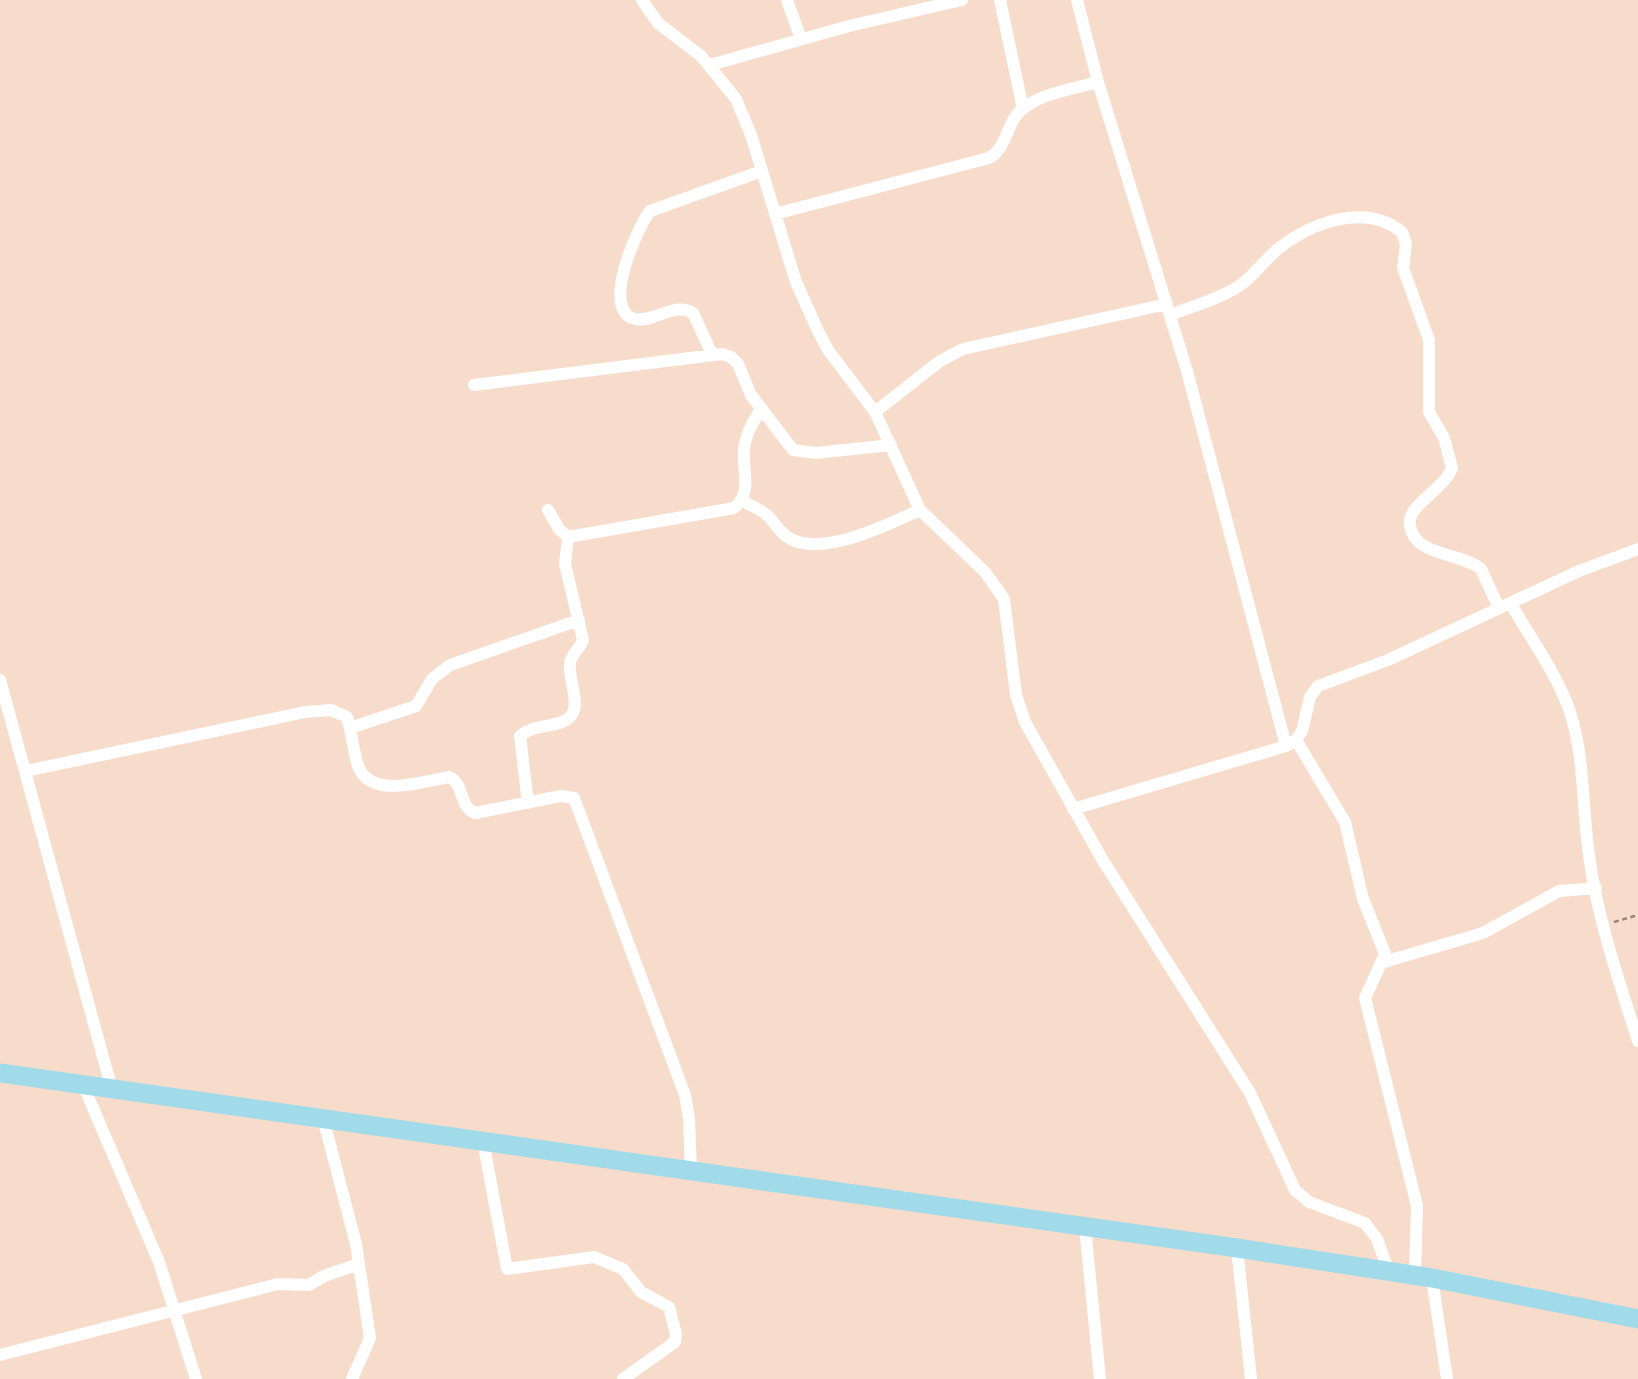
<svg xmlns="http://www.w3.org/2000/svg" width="1638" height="1379" viewBox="0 0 1638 1379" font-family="'Source Sans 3',sans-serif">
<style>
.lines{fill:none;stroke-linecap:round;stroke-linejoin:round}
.path{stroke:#988578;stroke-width:2.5;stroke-dasharray:5 3.5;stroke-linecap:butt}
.minor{stroke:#fff;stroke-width:12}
.primary{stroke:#a1dbe9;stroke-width:19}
</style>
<rect width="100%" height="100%" fill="#f7dccb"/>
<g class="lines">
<path class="path" d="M1614,922l24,-7"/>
<path class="minor" d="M642,0l16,23 43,33 35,43 15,36 45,147 21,47 11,21 47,62 45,98 65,62 19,27 12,96 9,27 77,137 148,234 45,97 14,12 56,21 12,16 12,33
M787,0l14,39
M1000,0l23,109
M1077,0l21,82 89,289 99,375
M710,65l139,-39 113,-26
M775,214l214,-56c17,-10 16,-27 27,-42 16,-22 58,-27 82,-34
M1170,315c23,-9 49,-16 69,-29 15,-10 25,-26 39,-37 33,-26 86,-47 124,-17l4,12 -3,24 26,72v72l15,26 8,30c-8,22 -46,37 -42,58 5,31 51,26 71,43l18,39
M712,354l-19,-41c-18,-12 -39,10 -58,6 -35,-8 2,-91 15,-108l112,-40
M474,385l248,-31 9,3 7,7 13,31 42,55 23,3 75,-8
M875,412l65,-51 23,-12 204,-45
M742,501c10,5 21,9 28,17 6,7 11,16 19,20 33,20 100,-14 131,-28
M548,510l11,19 9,8 166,-29c19,-16 8,-36 10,-58 1,-15 9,-28 17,-41
M1511,604c20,35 46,70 59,108 15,46 12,96 19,143 8,63 30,126 49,186
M0,680l112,410
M350,728l66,-22 16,-27 18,-14 129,-45
M1296,740l49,82 18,77 22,55 -20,44 52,208 -2,69
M26,771l279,-59 26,-2 16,7c5,16 6,33 11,49 13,34 65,15 91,11 16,7 9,29 26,36l86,-17 13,2 111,297 4,24 2,52
M528,803l-8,-67c14,-12 32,-8 46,-16 19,-10 1,-41 4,-57 1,-9 10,-14 13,-23l-18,-76 3,-27
M1073,809l213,-63 10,-6 6,-9 8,-34 8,-11 70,-26 191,-89 59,-22
M1384,962l99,-29 76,-42 37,-3
M84,1087l75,175 37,117
M323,1118l33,126 14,94 -18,41
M483,1141l24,128 87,-12 29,12 18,23 28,15 7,27 -1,8 -52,37
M1085,1227l15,152
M1237,1248l14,131
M1432,1278l15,101
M0,1355l278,-71 31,1 15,-9 35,-12"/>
<path class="primary" d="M0,1073l1237,175 195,30 206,41"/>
</g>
</svg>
